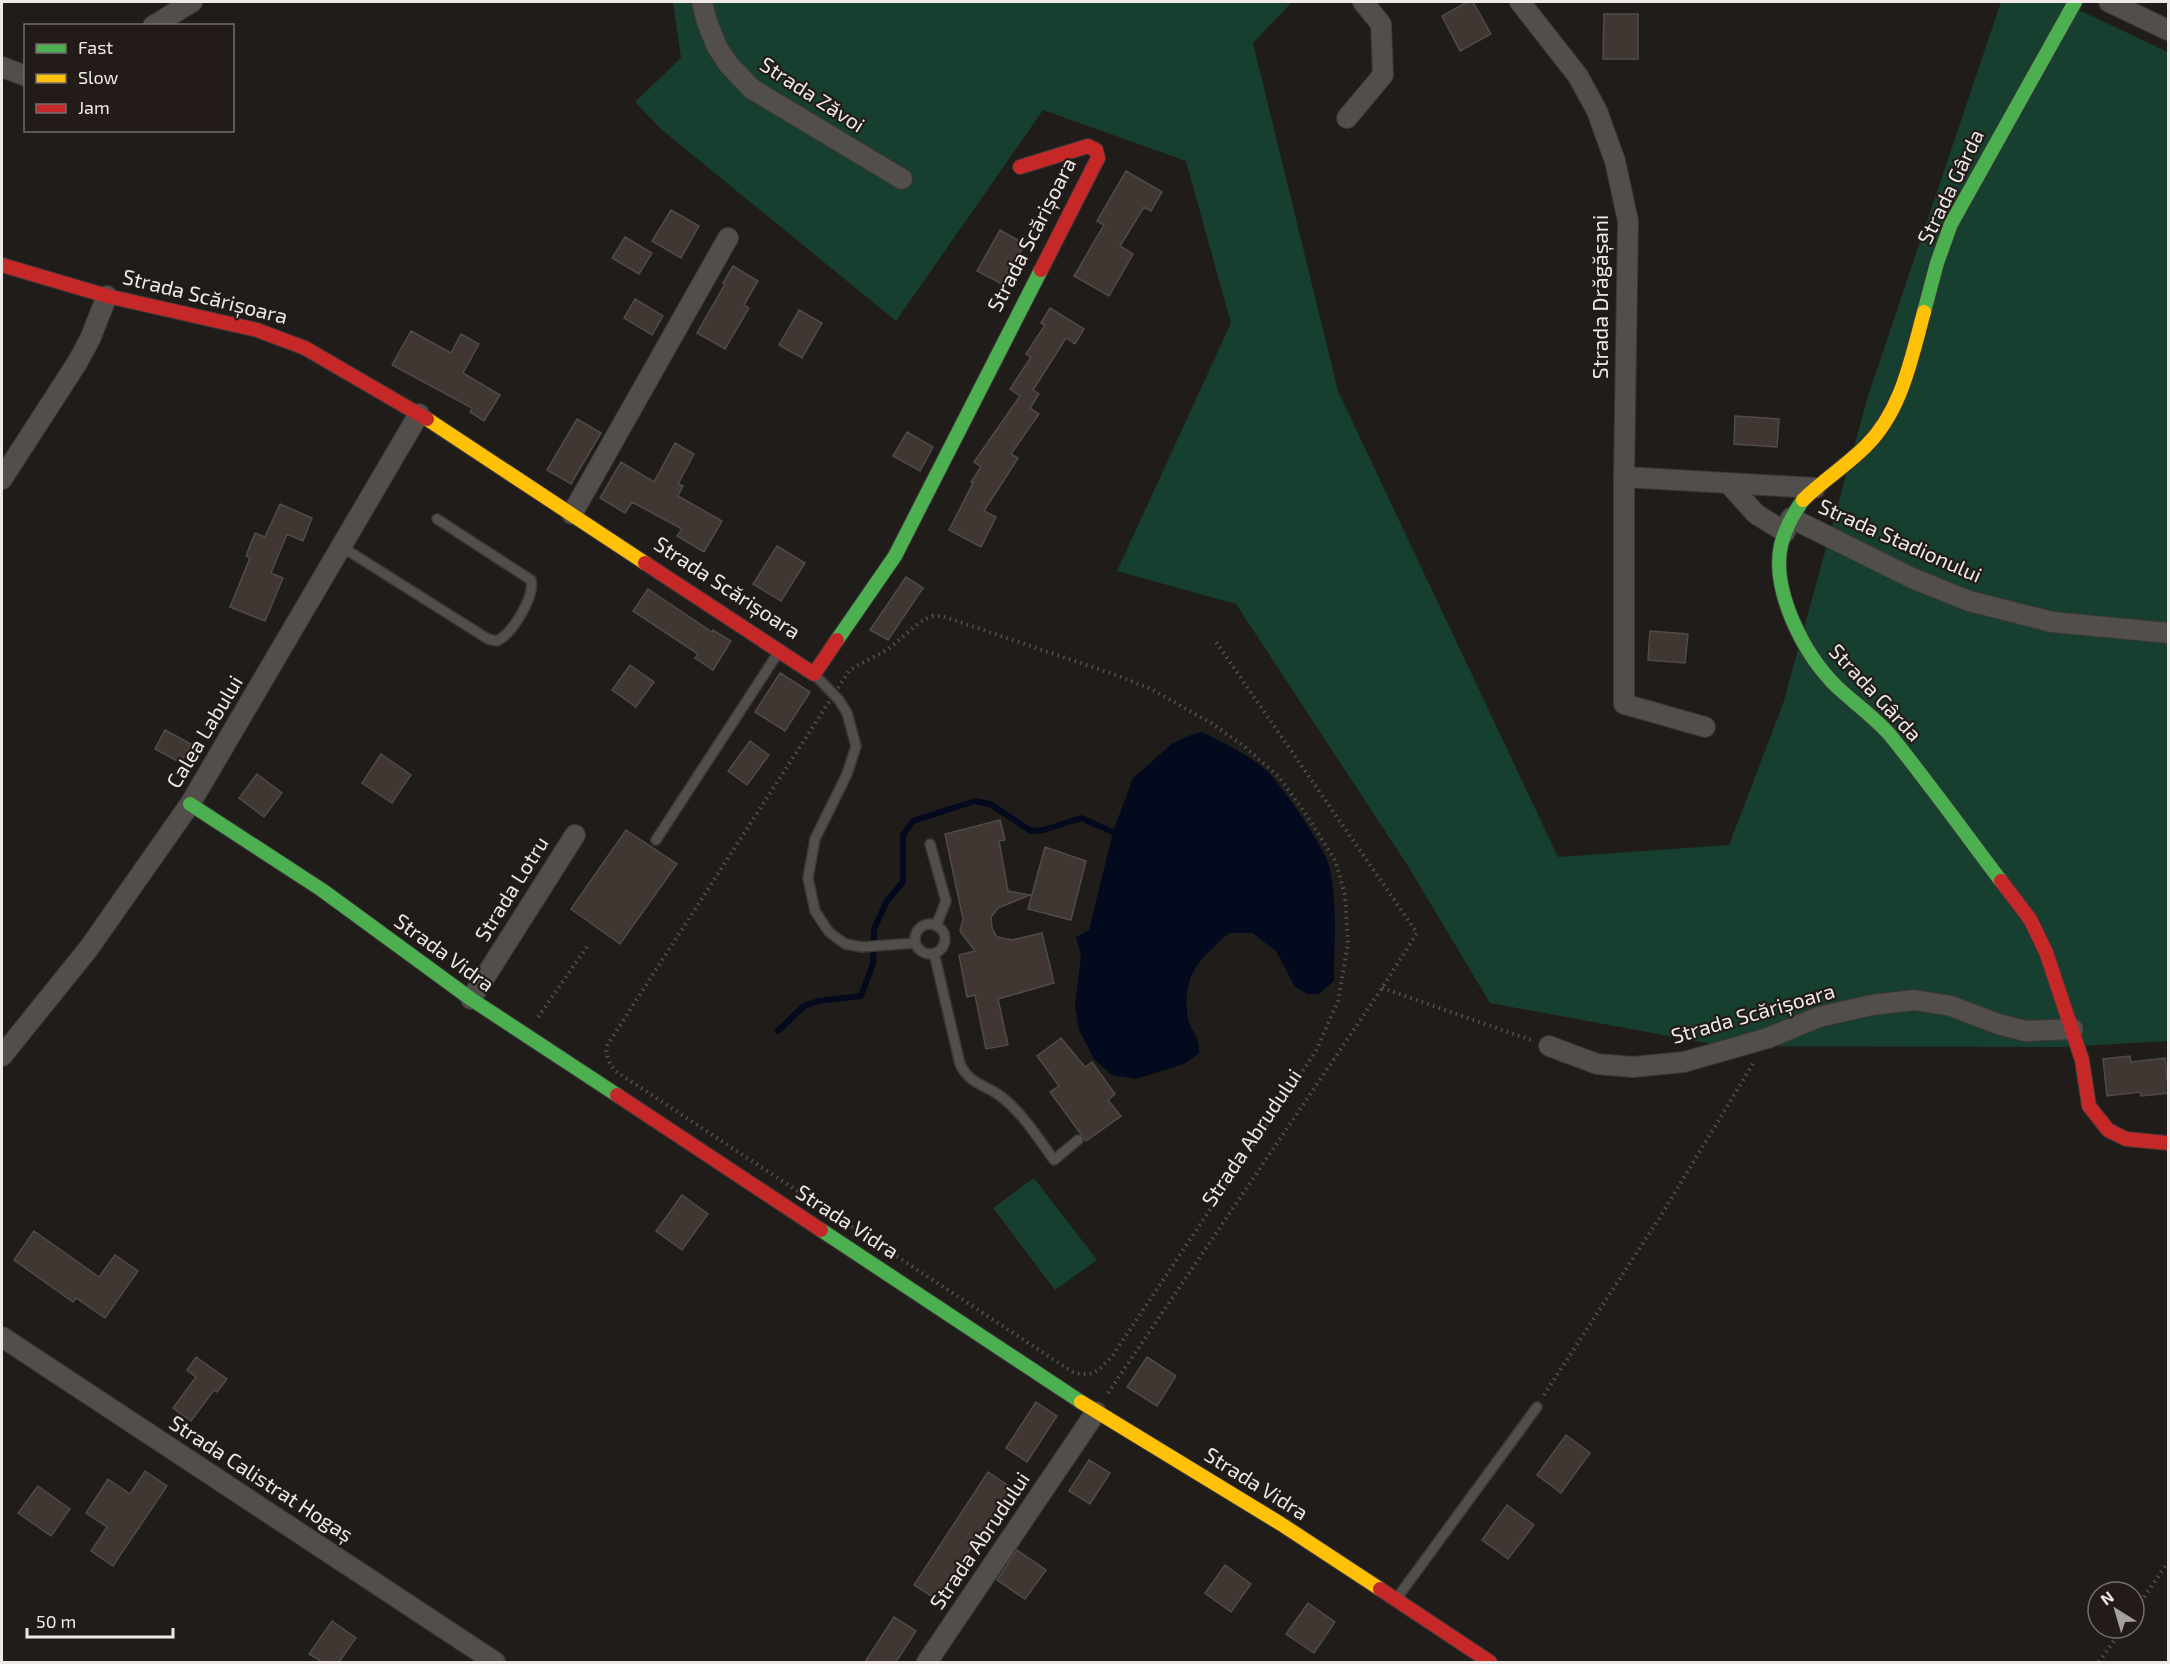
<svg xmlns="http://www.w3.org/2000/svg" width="2170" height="1664" viewBox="0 0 2170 1664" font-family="'Exo 2',sans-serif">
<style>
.green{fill:#163f2f}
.water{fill:#030a1d}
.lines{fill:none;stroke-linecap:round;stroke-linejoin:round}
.stream{stroke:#030a1d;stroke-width:6}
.building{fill:#403632;stroke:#4f4b49;stroke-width:1.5}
.lane-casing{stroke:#3a3737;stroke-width:12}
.street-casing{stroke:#3a3737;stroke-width:22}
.fast-casing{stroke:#3a3737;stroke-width:16}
.slow-casing{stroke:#3a3737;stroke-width:16}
.jam-casing{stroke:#3a3737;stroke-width:16}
.path{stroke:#535150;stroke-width:4;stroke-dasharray:1.5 4.5;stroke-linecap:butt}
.lane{stroke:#514e4c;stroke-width:9}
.street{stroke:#514e4c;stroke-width:20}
.fast{stroke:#4caf50;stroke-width:14}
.slow{stroke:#ffc107;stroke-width:14}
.jam{stroke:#c62828;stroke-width:14}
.labels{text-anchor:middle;stroke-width:4.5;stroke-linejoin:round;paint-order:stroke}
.street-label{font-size:21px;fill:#eee9e7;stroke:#221b18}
</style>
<rect width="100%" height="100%" fill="#201c1a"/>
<path class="green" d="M673,2h619l-39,41 85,348 220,466 171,-12 54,-141 85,-308 133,-394h61l106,50v989l-107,6 -338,-1 -233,-43 -82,-137 -172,-262 -119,-33 114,-248 -45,-162 -143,-51 -147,211 -234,-191 -27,-28 46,-44z
M1034,1178l63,82 -42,30 -62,-82z"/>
<path class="water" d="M1202,732c20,10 51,25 67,41 14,15 56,75 60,93 9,37 5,77 5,115l-15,13h-11l-13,-7 -19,-36 -24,-18h-23c-29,26 -48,42 -41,85 2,14 12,16 11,35l-15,11 -48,15 -24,-4 -18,-16 -15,-29 -4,-24 6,-50 -5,-19 13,-7 24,-98 20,-54 40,-35 20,-9z"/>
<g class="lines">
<path class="stream" d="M778,1031l26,-25 14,-5 43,-5 12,-32 1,-35 13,-28 16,-19v-47l10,-14 62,-20 15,3 41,27 13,-1 37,-12 32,14"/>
</g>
<path class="building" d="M1467,2h6l18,32 -31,17 -18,-35z
M1604,14h34v45h-35z
M1126,171l36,21 -11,19 -7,-4 -24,39 13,8 -24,42 -35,-20 30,-51 -7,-4z
M671,210l28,16 -18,32 -29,-17z
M1000,230l25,14 -23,40 -25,-13z
M625,237l27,16 -13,21 -27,-16z
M733,266l25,15 -14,24 5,3 -24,41 -28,-16 28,-49 -2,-1z
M635,299l28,17 -11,19 -28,-17z
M1050,308l34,21 -9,15 -9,-6 -33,52 6,4 -9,14 9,6 -28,40 7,4 -34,53 12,6 -15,30 -32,-17 24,-47 -2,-1 10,-15 -7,-5 46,-66 -10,-7 21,-32 -5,-3 19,-29 -4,-2z
M799,310l23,13 -20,35 -23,-13z
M411,331l40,22 10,-19 18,10 -16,29 37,22 -16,26 -14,-9 2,-4 -80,-43z
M1735,416l44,3 -2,28 -43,-3z
M577,419l24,14 -30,51 -24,-14z
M907,432l26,15 -13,24 -27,-15z
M675,443l19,11 -16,30 5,2 -5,10 44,25 -18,31 -27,-16 5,-7 -50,-27 -7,11 -25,-15 21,-36 33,20z
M280,504l32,14 -9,23 -16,-7 -16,39 12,5 -18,43 -35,-14 20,-49 -4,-2 9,-23 10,4z
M777,546l28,17 -24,38 -28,-17z
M906,577l17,11 -35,52 -18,-10z
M648,589l64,43 1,-2 18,11 -18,29 -18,-12 3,-4 -65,-43z
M1650,631l38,3 -3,29 -37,-3z
M630,665l24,17 -18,25 -24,-17z
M780,673l30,19 -25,39 -30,-19z
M165,730l26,14 -10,19 -26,-14z
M750,741l19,14 -22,30 -19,-14z
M381,754l30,21 -19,28 -30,-20z
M257,774l25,19 -18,24 -25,-19z
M1000,820l5,20 -6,1 9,50 22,4 -32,13 -7,9 1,11 5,9 15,3 30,-7 12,50 -56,16 10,46 -22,4 -11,-54 -8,2 -8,-42 16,-4 -15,-20 3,-12 -18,-85z
M626,830l51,34 -57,80 -49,-35z
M1045,847l41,14 -15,59 -43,-11z
M1061,1038l24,29 7,-5 23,32 -7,6 13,16 -35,25 -36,-49 9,-6 -22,-30z
M2130,1056l1,6 34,-4 4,35 -28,3 -1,-4 -33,4 -4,-37z
M682,1195l26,19 -26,36 -26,-19z
M34,1231l65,46 16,-22 23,16 -33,47 -29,-20 -3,4 -59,-42z
M196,1357l31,22 -10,13 -3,-2 -23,31 -18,-13 23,-31 -9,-7z
M1147,1357l29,19 -19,30 -30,-19z
M1036,1402l21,14 -30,46 -21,-14z
M1566,1435l24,18 -29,40 -24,-18z
M1089,1460l21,13 -20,31 -21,-13z
M145,1471l22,15 -54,80 -22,-15 16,-24 -21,-14 22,-34 22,15z
M988,1472l24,16 -76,111 -22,-14z
M38,1486l32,23 -19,27 -33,-23z
M1507,1505l27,20 -26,34 -26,-19z
M1017,1550l29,20 -21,29 -28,-19z
M1225,1565l26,19 -20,28 -26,-19z
M1308,1603l27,19 -21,31 -28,-19z
M894,1617l22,14 -20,31h-31z
M332,1621l24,17 -17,24h-17l-13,-8z"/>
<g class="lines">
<defs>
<path id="lane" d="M342,547l146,92 9,2c15,-7 38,-44 34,-61l-94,-61
M816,676l23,24 8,13 9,33 -9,28 -32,65 -7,39 7,33 14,21 16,12 17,3 53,-4
M656,840l122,-187
M930,844l16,57 -10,25
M915 939a15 15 0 1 1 30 0a15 15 0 1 1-30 0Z
M934,953l26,111c11,22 26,20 43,34 21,17 35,40 51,62l24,-20
M1397,1598l140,-191"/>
<path id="street" d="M702,2l5,20 10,25 12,18 23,24 150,90
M1520,2l58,74 19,35 18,50 13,60 -4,256v227l81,23
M2109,2l59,28
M153,26l39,-24
M2,67l24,9
M1347,118l36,-43 -2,-51 -18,-22
M1624,477l191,11
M2,479l75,-116 13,-24 17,-43
M1728,483l28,31 29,18
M572,514l156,-276
M1791,518l121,60 57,23 83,21 116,11
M471,999l104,-164
M1549,1046l48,18 36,3 51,-5 84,-24 51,-21 53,-12 42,-5 37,6 47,18 27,7 48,-2
M2,1056l87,-108 101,-144 229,-390
M2,1337l493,325
M927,1662l169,-250"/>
<path id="fast" d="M1924,312l13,-49 14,-39 124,-222
M1803,500c-10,14 -18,29 -22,45 -10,46 23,109 55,141 17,16 38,31 54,49 38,47 74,97 111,146
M837,640l58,-84 146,-286
M190,804l132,86 149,109 146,96
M821,1230l260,172"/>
<path id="slow" d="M427,419l218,144
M1803,500c19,-19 43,-34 63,-54 36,-36 45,-87 58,-134
M1081,1402l200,122 99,65"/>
<path id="jam" d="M1020,167l68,-21 8,4 2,8 -57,112
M2,265l105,31 150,34 48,18 122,71
M645,563l169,111 23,-34
M2001,881l29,38 16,33 36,108 7,46 19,24 18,9 42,4
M617,1095l204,135
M1380,1589l110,73"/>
</defs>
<use href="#lane" class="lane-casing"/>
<use href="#street" class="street-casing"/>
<use href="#fast" class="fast-casing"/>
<use href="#slow" class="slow-casing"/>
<use href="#jam" class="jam-casing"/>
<path class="path" d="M932,616h10l174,59 35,14 60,34 34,24 34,30 26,36 30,47 10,35 3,49 -10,57 -22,50 -203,304c-14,15 -17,22 -39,18l-442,-291c-17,-11 -24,-14 -26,-35l243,-376c12,-9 25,-13 37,-21 17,-11 28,-27 46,-34z
M1382,988l149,52
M538,1017l51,-73
M1108,1393l274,-405 35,-55 -201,-291
M1544,1395l116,-178 94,-155
M2134,1612l34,-50
M2099,1662l24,-34"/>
<use href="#lane" class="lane"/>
<use href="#street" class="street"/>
<use href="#fast" class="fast"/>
<use href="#slow" class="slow"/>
<use href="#jam" class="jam"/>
</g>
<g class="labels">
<g class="street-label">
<text transform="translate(812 95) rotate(33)" y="7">Strada Zăvoi</text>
<text transform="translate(1951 187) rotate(-64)" y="7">Strada Gârda</text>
<text transform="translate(1032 235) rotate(-63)" y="7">Strada Scărișoara</text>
<text transform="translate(205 297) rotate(14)" y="7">Strada Scărișoara</text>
<text transform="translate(1601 297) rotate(-90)" y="7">Strada Drăgășani</text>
<text transform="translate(1900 541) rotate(24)" y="7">Strada Stadionului</text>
<text transform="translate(727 588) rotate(33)" y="7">Strada Scărișoara</text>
<text transform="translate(1875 693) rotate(47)" y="7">Strada Gârda</text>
<text transform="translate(205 732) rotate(-59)" y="7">Calea Labului</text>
<text transform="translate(512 889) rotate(-58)" y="7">Strada Lotru</text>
<text transform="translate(444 953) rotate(36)" y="7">Strada Vidra</text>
<text transform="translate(1753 1014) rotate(-16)" y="7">Strada Scărișoara</text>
<text transform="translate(1252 1138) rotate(-56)" y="7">Strada Abrudului</text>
<text transform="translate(847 1222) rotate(33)" y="7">Strada Vidra</text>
<text transform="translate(261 1479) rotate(33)" y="7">Strada Calistrat Hogaș</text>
<text transform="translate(1256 1484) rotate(32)" y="7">Strada Vidra</text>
<text transform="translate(980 1541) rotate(-56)" y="7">Strada Abrudului</text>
</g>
</g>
<rect width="2170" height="1664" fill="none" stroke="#eee9e7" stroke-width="6"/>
<rect x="24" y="24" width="210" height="108" fill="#221b18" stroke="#746d6b" stroke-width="1.5"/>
<rect x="36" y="44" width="30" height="9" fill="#4caf50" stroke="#746d6b" stroke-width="1.5"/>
<text x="78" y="54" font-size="18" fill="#eee9e7">Fast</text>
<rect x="36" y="74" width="30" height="9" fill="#ffc107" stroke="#746d6b" stroke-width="1.5"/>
<text x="78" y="84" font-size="18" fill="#eee9e7">Slow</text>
<rect x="36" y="104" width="30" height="9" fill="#c62828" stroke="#746d6b" stroke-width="1.5"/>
<text x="78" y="114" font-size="18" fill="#eee9e7">Jam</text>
<g transform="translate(2116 1610) rotate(323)"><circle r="28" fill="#221b18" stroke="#746d6b" stroke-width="1.5"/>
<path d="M0-4.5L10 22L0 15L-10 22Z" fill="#a6a19f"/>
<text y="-9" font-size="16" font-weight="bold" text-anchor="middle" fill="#eee9e7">N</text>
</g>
<path d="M27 1628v9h146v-9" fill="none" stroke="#eee9e7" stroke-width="3"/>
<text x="36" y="1628" font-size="18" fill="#eee9e7" stroke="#221b18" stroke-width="4.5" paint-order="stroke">50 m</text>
</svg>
